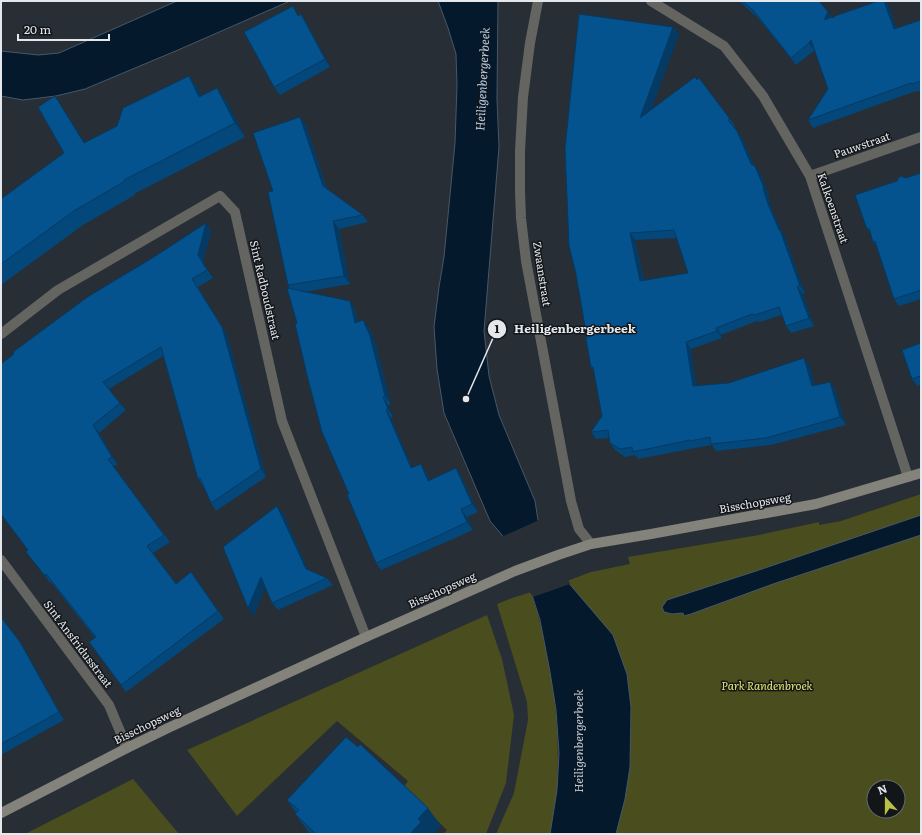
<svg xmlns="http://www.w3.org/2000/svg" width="922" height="835" viewBox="0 0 922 835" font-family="Literata,serif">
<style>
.green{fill:#4a4d1d;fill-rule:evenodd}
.water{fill:#05192d;stroke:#485767}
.pier{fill:#272e35}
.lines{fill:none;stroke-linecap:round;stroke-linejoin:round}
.street{stroke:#646560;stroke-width:10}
.secondary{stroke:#83837c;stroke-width:10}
.wall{fill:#04477a;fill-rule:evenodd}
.shaded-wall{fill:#043a63}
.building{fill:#05538e;stroke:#043a63;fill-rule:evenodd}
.labels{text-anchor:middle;stroke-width:3;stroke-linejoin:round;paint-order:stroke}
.street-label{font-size:11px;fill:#e4e8ed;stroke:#131619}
.park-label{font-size:11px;font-style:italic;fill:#e3eb6e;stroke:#131619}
.water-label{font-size:12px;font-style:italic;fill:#aecff1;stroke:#131619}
.leader{fill:none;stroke:#e4e8ed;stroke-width:1.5}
.callout-dot{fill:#e4e8ed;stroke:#131619;stroke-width:1.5}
.mark-label{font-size:12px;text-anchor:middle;font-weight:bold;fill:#111}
.callout-label{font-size:12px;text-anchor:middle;font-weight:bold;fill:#e4e8ed;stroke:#131619;stroke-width:3;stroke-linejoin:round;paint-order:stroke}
</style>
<rect width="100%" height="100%" fill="#272e35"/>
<path class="green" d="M921,494v340h-308l-46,-253 24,-9 39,-8 -2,-7 131,-22 60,-13v3l22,-4zM874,787h24v24h-24z
M531,592c20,63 30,130 26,196 0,16 -4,31 -7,46h-54l18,-41 14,-73 -1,-18 -30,-98 15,-6z
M487,615l15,44 12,56 -8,68 -20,51h-43l4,-4 -44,-42 5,-7 -71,-60 -100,95 -50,-66z
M133,779l46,55h-154z"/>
<path class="water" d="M177,1h113l-112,49 -93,39 -29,7 -33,4 -22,-4v-45l37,4 21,-2z
M438,1h60l-1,98 2,48 -15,184 5,45 10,39 36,86 3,19 29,61 46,54 14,39 4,33 -1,60 -5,32 -9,35h-66l7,-44 2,-37 -3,-43 -6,-38 -10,-52 -9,-28 -29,-57 -12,-14 -46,-108 -7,-44 -3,-42 5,-40 5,-30 11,-114 2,-58 -1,-31 -8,-26z
M921,515v20l-148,49 -82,30 -7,2 -1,-3 -11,1 -8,-2 -2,-5 5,-7 89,-29z"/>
<path class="pier" d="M540,519l24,50 6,15 -37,13 -6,-9 -26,-51 36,-16z"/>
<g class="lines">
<path class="street" d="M538,1l-8,42 -7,54 -3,54v40l1,27 5,43 45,240 8,28 12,15
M651,1l73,45 39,50 47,80 98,301
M810,176l111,-39
M1,334l57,-44 162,-94 15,16 47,209 84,216
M1,560l108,145 18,43"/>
<path class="secondary" d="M1,813l126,-65 41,-20 198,-91 149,-66 43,-16 33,-11 60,-10 165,-30 105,-31"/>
</g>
<path class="wall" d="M739,1h80l14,17 45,-17h7l4,6 7,21 25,-8v70l-4,2 -1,-1 -103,37 -5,-8 20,-31 -13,-39 -19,15 -38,-47z
M301,14l5,8 24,45 -50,28 -6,-8 25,-72z
M673,27l6,7 -28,76 79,9 5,7 -1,1 8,11 12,27 6,8 9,22 -1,2 5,15 10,22 2,3 20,56 -2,1 11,32 -23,7 -5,-7 -4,-11 -22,7 -3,-1 -36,14 1,3 -31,11 5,37 33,-3 81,-17 5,20 15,-4 5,7 11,36 -75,20 -55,6 -4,-6 -17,3 -57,11 -3,-4 -10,2 -10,-7 -5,-7 -1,-5 -13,1 -5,-7 11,-16 -8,-45 -3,-4 -4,-29 -11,-295v-1zM676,238l12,35 -44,7 -9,-40z
M189,76l10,14 2,6 26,6 18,35 -111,57 1,1 -52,30 -82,60v-86l63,-46 1,-42 20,32 32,-17z
M306,125l21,64 36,26 5,7 -29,7 11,55 -46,8 51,17 3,13 5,-2 6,8 7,16 15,60 -3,1 5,12 -2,1 21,50 14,4 4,8 26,-12 5,8 17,36 -11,5 6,13 -27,12 -65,28 -5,-7 -27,-69 -52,-171 -7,-34 -2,-4 -15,-94z
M921,173v126l-22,7 -5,-7 -18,-53 -3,-4 -2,-8 -4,-5 39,-51z
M206,223l5,8 -8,31 10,16 -15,9 29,48 39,142 -50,34 -5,-8 -8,-17 -5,-7 -35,-123 -54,33 11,14 6,7 -27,23 19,32 -5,1 57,76 -17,11 23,31 15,-12 33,47 -98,73 -37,-50 6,-4 -44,-56 -1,1 -18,-24 -6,-7 2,-2 -27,-35v-151l153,-107z
M921,343v41l-4,2 -5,-7z
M283,513l25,57 19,8 6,7 -55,25 -6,-7 -7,-16 -11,29 -6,-8z
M1,617l24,33 39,70 -63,35z
M287,800l154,26 -7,8h-124l-15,-20 1,-1z"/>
<path class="shaded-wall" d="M884,1l5,6 10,29 -5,-7z
M828,12l5,8h-9z
M301,14l5,8 24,45 -5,-8z
M673,27l6,7 -33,91 -6,-7z
M811,40l3,10 -5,-7z
M189,76l10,14 10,21 -10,-14z
M217,88l10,14 18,35 -10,-14z
M55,96l10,15 29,46 -10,-14z
M300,117l6,8 22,69 -5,-8z
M737,131l5,7 15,34 -6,-8z
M755,166l5,7 9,22 -1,2 5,15 10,22 2,3 20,56 -5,-7 -21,-56 -11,-26z
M333,221l6,8 11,55 -6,-8z
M206,223l5,8 -8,31 10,16 -15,-23z
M630,233l5,7 10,48 -5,-7z
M192,279l35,56 39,142 -5,-8z
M797,286l6,8 11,32 -5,-8z
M350,301l5,8 5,22 -5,-8z
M363,320l6,8 7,16 15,60 -6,-8z
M716,328l5,7 1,3 -5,-7z
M686,342l5,7 7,45 -5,-8z
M804,358l6,8 7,28 -5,-8z
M830,382l5,7 11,36 -6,-8z
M383,397l5,8 5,12 -5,-8z
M386,410l5,8 25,58 -5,-8z
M93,425l6,8 19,32 -6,-8z
M421,464l5,8 8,17 -6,-8z
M456,468l5,8 17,36 -6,-8z
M277,506l6,7 28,64 -5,-8z
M461,509l6,8 6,13 -6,-8z
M261,577l5,8 -12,31 -6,-8z
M20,642l5,8 39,70 -5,-8z
M428,808l13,18 -7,8h-24l8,-15z"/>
<path class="building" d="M742,1h77l9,11 -4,8 8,-3 1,1 2,-2 43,-15h6l10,28 27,-9v61l-9,3 -1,-1 -103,37 20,-31 -17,-49 -2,3 -18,15 -38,-48z
M293,6l5,10 3,-2 24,45 -51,28 -30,-55z
M579,14l94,13 -33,91 55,-41 2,3 2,-2 31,41 -2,1 9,11 14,33 4,2 9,22 -1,1 5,15 11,26h1l20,56h-3l12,32 -23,8 -7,-19 -24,8 -3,-1 -36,14 1,3 -31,11 7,44 36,-3 75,-25 8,28 18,-4 10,35 -74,21 -55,6 -1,-7 -20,4v-1l-57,12 -1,-5 -12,2 -10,-6 -2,-13 -17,2 11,-16 -9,-49h-2l-5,-28 1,-1 -11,-64 -7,-28 -4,-97 11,-107zM674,230l14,43 -48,8 -10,-48z
M189,76l10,21 18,-9 18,35 -111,57 1,1 -51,30 -73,53v-65l63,-46 -26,-46 17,-11 29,47 33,-17 6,-18z
M300,117l23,69 40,29 -30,6 11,55 -56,9 -20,-93 5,-1 -20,-58z
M921,173v117l-27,9 -19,-58 -2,1 -4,-14 -2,1 -12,-34 42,-14 3,-5 6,2z
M206,223l-8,32 9,15 -15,9 30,48 39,142 -50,34 -11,-25 -2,1 -37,-132 -58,35 17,21 -27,22 19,32 -4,2 56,76 -17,11 29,38 15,-12 27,39 -97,74 -32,-43 7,-5 -50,-63 -1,2 -19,-24 2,-2 -27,-36v-150l13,-10 -1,-2 76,-56 65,-39z
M287,288l63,13 5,22 8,-3 7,16 15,60 -2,1 5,12 -2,1 25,58 10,-4 7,17 28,-13 16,36 -11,5 6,13 -27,13 -64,28 -29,-68 2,-1 -27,-62 -14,-53 -13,-55 2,-1z
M921,343v37l-1,-4 -8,3 -10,-29z
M277,506l29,63 21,9 -55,25 -11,-26 -13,31 -25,-61z
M1,617l19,25 39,70 -58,32z
M346,737l12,10 2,-3 68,64 -10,11 3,3 -11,12h-94l-21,-20 4,-4 -12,-10z"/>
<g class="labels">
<g class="street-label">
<text transform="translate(862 145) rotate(-19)" y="4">Pauwstraat</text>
<text transform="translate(833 208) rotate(71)" y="4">Kalkoenstraat</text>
<text transform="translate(542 274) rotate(81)" y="4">Zwaanstraat</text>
<text transform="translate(265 290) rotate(77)" y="4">Sint Radboudstraat</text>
<text transform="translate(755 503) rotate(-10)" y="4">Bisschopsweg</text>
<text transform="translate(442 590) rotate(-24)" y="4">Bisschopsweg</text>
<text transform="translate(78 644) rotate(53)" y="4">Sint Ansfridusstraat</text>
<text transform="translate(147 725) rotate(-26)" y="4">Bisschopsweg</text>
</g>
<g class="park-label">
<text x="767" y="690">Park Randenbroek</text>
</g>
<g class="water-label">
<text transform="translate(483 79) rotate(-87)" y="4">Heiligenbergerbeek</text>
<text transform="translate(579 741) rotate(-90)" y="4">Heiligenbergerbeek</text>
</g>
</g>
<path class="leader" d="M466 399L497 329"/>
<g class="callout-dot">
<circle cx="466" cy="399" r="4"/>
<circle cx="497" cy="329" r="10"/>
</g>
<g class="mark-label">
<text x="497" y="333">1</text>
</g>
<g class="callout-label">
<text x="575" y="333">Heiligenbergerbeek</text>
</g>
<rect width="922" height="835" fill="none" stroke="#e4e8ed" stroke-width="4"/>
<g transform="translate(886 799) rotate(339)"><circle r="19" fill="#131619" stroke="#676a6e"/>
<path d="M0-3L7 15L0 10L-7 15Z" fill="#b9c046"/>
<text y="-6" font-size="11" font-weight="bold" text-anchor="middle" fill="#e4e8ed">N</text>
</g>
<path d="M18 34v6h91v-6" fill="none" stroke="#e4e8ed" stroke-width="2"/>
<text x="24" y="34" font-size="12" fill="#e4e8ed" stroke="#131619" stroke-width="3" paint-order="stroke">20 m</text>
</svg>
